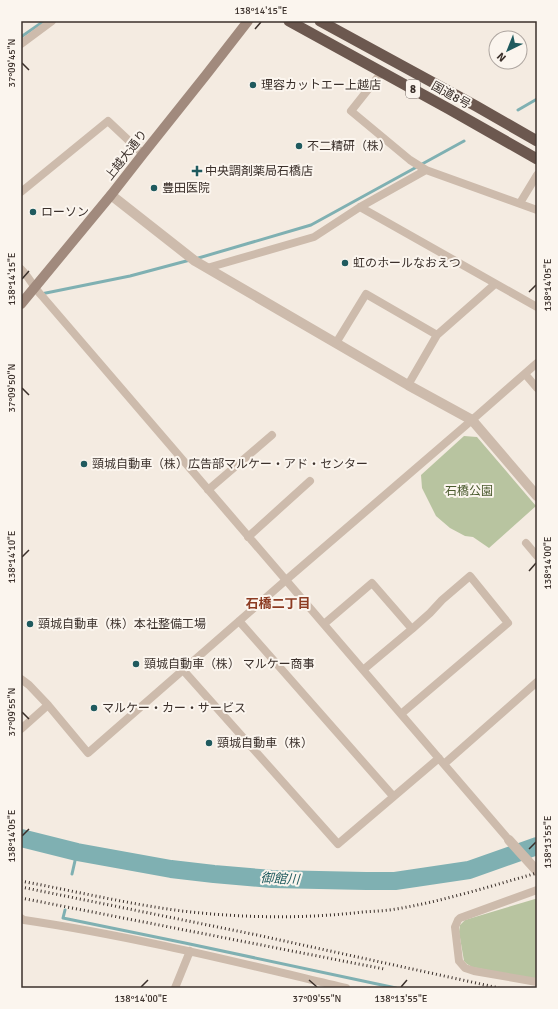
<svg xmlns="http://www.w3.org/2000/svg" width="558" height="1009" viewBox="0 0 558 1009" font-family="Signika,'Noto Sans JP',sans-serif">
<style>
.green{fill:#b8c4a0}
.lines{fill:none;stroke-linecap:round;stroke-linejoin:round}
.stream{stroke:#7fb0b2;stroke-width:3}
.river{stroke:#7fb0b2;stroke-width:18}
.minor{stroke:#cdbbac;stroke-width:8}
.tertiary{stroke:#cdbbac;stroke-width:10}
.secondary{stroke:#a18a7d;stroke-width:10}
.trunk{stroke:#6c584f;stroke-width:11}
.rail{stroke:#3b302b;stroke-width:3;stroke-dasharray:1 3;stroke-linecap:butt}
.ticks{fill:none;stroke:#3b302b;stroke-width:1.5}
.poi-dot{fill:#1f5a5e;stroke:#fbf5ee;stroke-width:1.5}
.labels{text-anchor:middle;stroke-width:4;stroke-linejoin:round;paint-order:stroke}
.shield{fill:#fbf5ee;stroke:#756b66;stroke-width:1}
.shield-label{font-size:11px;font-weight:bold;fill:#3b302b}
.poi-label{font-size:12px;fill:#3b302b;stroke:#fbf5ee;text-anchor:start}
.street-label{font-size:12px;fill:#3b302b;stroke:#fbf5ee}
.park-label{font-size:12px;fill:#4a5a2e;stroke:#fbf5ee}
.neighbourhood-label{font-size:13px;font-weight:bold;fill:#8c3b22;stroke:#fbf5ee}
.water-label{font-size:13px;font-style:italic;fill:#1f5a5e;stroke:#fbf5ee}
.neatline{fill:none;stroke:#3b302b;stroke-width:1.5}
.ticks-label{font-size:10px;text-anchor:middle;fill:#3b302b}
</style>
<rect width="100%" height="100%" fill="#f4ebe1"/>
<path class="green" d="M464,436l13,1 59,69 -47,42 -16,-11 -8,-1 -15,-8 -14,-12 -14,-28 -1,-13z
M535,899h2v81l-65,-13 -5,-3 -3,-3 -5,-29 1,-7 5,-5z"/>
<g class="lines">
<path class="stream" d="M21,37l23,-16
M518,110l19,-11
M195,259l116,-34 153,-84
M41,294l89,-18 60,-16
M72,874l5,-22
M65,910l-2,8 122,25 211,45"/>
<path class="river" d="M21,838l56,14 94,17 43,5 58,5 94,2h29l74,-11 68,-24"/>
<path class="minor" d="M21,44l31,-23
M382,72l-31,39 59,49 16,10 111,40
M21,192l87,-71 35,33
M520,203l17,-28
M360,207l177,100
M207,268l107,-31 46,-30 66,-37
M21,269c8,8 13,19 21,27l467,544
M336,343l30,-49 71,41
M525,374l12,14
M408,385l29,-50 58,-51
M208,490l64,-55
M248,537l62,-56
M526,543l11,13
M239,621l154,175
M324,624l48,-41 40,46
M183,670l155,174 101,-86
M363,670l49,-41 18,-16 12,-13 28,-24 38,47 -107,91
M21,679l8,6 19,20 40,48 198,-173 186,-160 65,-57
M21,729l27,-24
M444,764l93,-82
M537,890l-77,28 -2,2 -3,7 4,34 6,7 9,3 63,11
M21,918l3,2c109,16 216,43 322,68
M175,988l15,-37"/>
<path class="tertiary" d="M111,195l84,66 213,124 64,35 65,76
M509,840l28,31"/>
<path class="secondary" d="M21,304l90,-109 32,-41 63,-79 42,-54"/>
<path class="trunk" d="M289,21l160,88 88,50
M320,21l156,85 61,35"/>
<path class="rail" d="M21,881c53,10 107,23 161,30 60,7 121,8 181,1 11,-1 22,-1 33,-3 48,-8 95,-23 141,-36
M21,887l236,48 242,53
M21,898l363,71"/>
</g>
<path class="ticks" d="M255,29l6,-7M22,63l7,7M22,279l7,-8M529,292l7,-7M22,388l7,7M22,557l7,-7M529,571l7,-8M22,712l7,7M22,836l7,-7M529,849l7,-7M309,980l8,7M141,987l7,-7M401,987l6,-7"/>
<g class="poi-dot">
<circle cx="253" cy="85" r="4"/>
<circle cx="299" cy="146" r="4"/>
<path d="M195 165h4v4h4v4h-4v4h-4v-4h-4v-4h4z"/>
<circle cx="154" cy="188" r="4"/>
<circle cx="33" cy="212" r="4"/>
<circle cx="345" cy="263" r="4"/>
<circle cx="84" cy="464" r="4"/>
<circle cx="30" cy="624" r="4"/>
<circle cx="136" cy="664" r="4"/>
<circle cx="94" cy="708" r="4"/>
<circle cx="209" cy="743" r="4"/>
</g>
<g class="labels">
<rect class="shield" x="406" y="80" width="14" height="18" rx="3"/>
<g class="shield-label">
<text x="413" y="93">8</text>
</g>
<g class="poi-label">
<text x="261" y="89">理容カットエー上越店</text>
<text x="307" y="150">不二精研（株）</text>
<text x="205" y="175">中央調剤薬局石橋店</text>
<text x="162" y="192">豊田医院</text>
<text x="41" y="216">ローソン</text>
<text x="353" y="267">虹のホールなおえつ</text>
<text x="92" y="468">頸城自動車（株）広告部マルケー・アド・センター</text>
<text x="38" y="628">頸城自動車（株）本社整備工場</text>
<text x="144" y="668">頸城自動車（株） マルケー商事</text>
<text x="102" y="712">マルケー・カー・サービス</text>
<text x="217" y="747">頸城自動車（株）</text>
</g>
<g class="street-label">
<text transform="translate(451 95) rotate(29)" y="4">国道8号</text>
<text transform="translate(126 155) rotate(-52)" y="4">上越大通り</text>
</g>
<g class="park-label">
<text x="469" y="495">石橋公園</text>
</g>
<g class="neighbourhood-label">
<text x="278" y="608">石橋二丁目</text>
</g>
<g class="water-label">
<text transform="translate(280 878) rotate(3)" y="5">御館川</text>
</g>
</g>
<rect width="558" height="1009" fill="none" stroke="#fbf5ee" stroke-width="44"/>
<g transform="translate(508 50) rotate(223)"><circle r="19" fill="#fbf5ee" stroke="#aea6a0"/>
<path d="M0-3L7 15L0 10L-7 15Z" fill="#1f5a5e"/>
<text y="-6" font-size="11" font-weight="bold" text-anchor="middle" fill="#3b302b">N</text>
</g>
<rect x="22" y="22" width="514" height="965" class="neatline"/>
<g class="ticks-label">
<text x="261" y="14">138°14'15"E</text>
<text transform="translate(11 63) rotate(-90)" y="4">37°09'45"N</text>
<text transform="translate(11 279) rotate(-90)" y="4">138°14'15"E</text>
<text transform="translate(547 285) rotate(-90)" y="4">138°14'05"E</text>
<text transform="translate(11 388) rotate(-90)" y="4">37°09'50"N</text>
<text transform="translate(11 557) rotate(-90)" y="4">138°14'10"E</text>
<text transform="translate(547 563) rotate(-90)" y="4">138°14'00"E</text>
<text transform="translate(11 712) rotate(-90)" y="4">37°09'55"N</text>
<text transform="translate(11 836) rotate(-90)" y="4">138°14'05"E</text>
<text transform="translate(547 842) rotate(-90)" y="4">138°13'55"E</text>
<text x="141" y="1002">138°14'00"E</text>
<text x="317" y="1002">37°09'55"N</text>
<text x="401" y="1002">138°13'55"E</text>
</g>
</svg>
